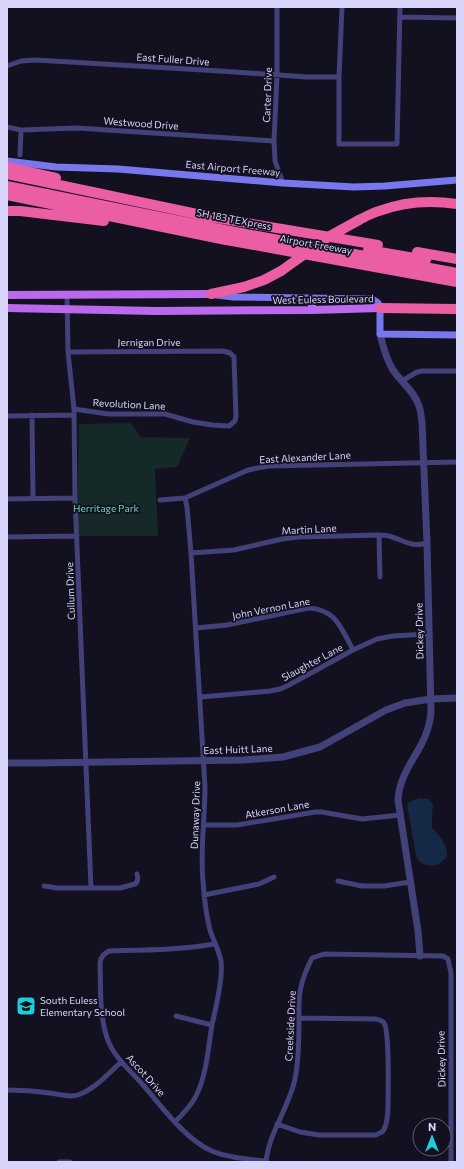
<svg xmlns="http://www.w3.org/2000/svg" width="464" height="1169" viewBox="0 0 464 1169" font-family="Commissioner,sans-serif">
<style>
.green{fill:#142928}
.water{fill:#152845}
.lines{fill:none;stroke-linecap:round;stroke-linejoin:round}
.minor{stroke:#424179;stroke-width:5}
.tertiary{stroke:#424179;stroke-width:7}
.secondary{stroke:#7977ee;stroke-width:7}
.primary{stroke:#ba69ec;stroke-width:8}
.motorway{stroke:#eb5ea3;stroke-width:10}
.motorway-bridge{stroke:#eb5ea3;stroke-width:10}
.labels{text-anchor:middle;stroke-width:3.5;stroke-linejoin:round;paint-order:stroke}
.street-label{font-size:10px;fill:#d8d4fa;stroke:#131020}
.park-label{font-size:10px;fill:#6ad0b6;stroke:#131020}
.poi-label{font-size:10px;fill:#d8d4fa;stroke:#131020;text-anchor:start}
</style>
<rect width="100%" height="100%" fill="#131020"/>
<path class="green" d="M131,423l10,14 49,1 -13,29 -22,2 3,67h-81l2,-112z"/>
<path class="water" d="M419,798l10,1 4,6 -1,9v14c8,8 16,17 15,29l-9,8c-9,1 -19,1 -22,-9l-9,-51 2,-3z"/>
<g class="lines">
<path class="minor" d="M277,7v68l-3,66 1,20 8,22
M342,7l-3,70v67h58l3,-137
M401,17l56,1
M7,66l14,-5 15,-1 184,11 87,6h32
M7,127l14,3 56,-2 197,13
M20,155l1,-25
M67,294l1,58 6,57 1,89 16,390
M68,352l155,-1 7,2 4,4 2,59 -1,5 -6,5 -17,-1 -19,-3 -28,-8h-57l-34,-5
M402,381l15,-9 5,-1h35
M32,415l1,83
M7,416l67,-1
M7,499l68,-1
M160,500l25,-2 63,-28 20,-4 189,-4
M379,535l1,42
M7,537l70,-1
M191,553l43,-3 48,-11 16,-2 81,-2c3,0 7,0 10,1 15,4 22,12 38,7
M196,628l31,-3 81,-17c28,1 33,20 45,42
M201,697l69,-6 10,-2 9,-4 64,-35 24,-11 16,-3 35,-2
M204,825h33l78,-13h7l40,7 38,-4
M338,881l24,5h22l26,-4
M44,886l13,2h63l15,-4c3,-2 3,-6 2,-10
M204,895l55,-11 15,-7
M215,944c-35,6 -70,6 -106,7 -5,3 -8,5 -9,12 1,25 -1,51 7,75 7,20 24,33 37,48 18,21 42,54 68,65 17,7 36,8 54,10
M176,1016l36,9
M7,1090c14,0 29,1 43,3 9,1 19,5 28,2 17,-6 30,-21 43,-33
M175,1122c8,-8 16,-16 21,-26 11,-22 12,-48 16,-71 4,-19 11,-46 9,-64 -2,-11 -8,-21 -11,-31 -4,-16 -6,-33 -7,-49 -3,-31 2,-63 2,-94l-14,-234 -4,-46 -2,-9
M277,1124l23,8 19,3h57c1,-1 4,-2 6,-3 5,-4 6,-20 6,-26 0,-14 2,-74 -4,-83 -2,-3 -5,-3 -8,-4l-77,-1
M59,1162h11
M266,1162c3,-30 23,-54 29,-83 4,-20 4,-39 4,-58 0,-11 -1,-23 2,-34 2,-10 6,-19 11,-29l12,-4 119,2 5,3 3,14v189"/>
<path class="tertiary" d="M380,334c3,13 6,25 13,36 8,12 22,22 26,36 2,5 2,11 3,16l5,121 4,169c-1,12 -4,22 -10,33 -10,18 -22,34 -23,55l20,131 2,25
M7,763h29l207,-3 40,-3 37,-10 66,-37 19,-7 26,-4 26,-1"/>
<path class="secondary" d="M7,161l49,6 62,2 165,14 71,4 31,-1 72,-6
M217,295l16,2 139,2 6,4 2,5v26l77,1"/>
<path class="primary" d="M7,295l204,-1
M7,308l149,3 156,-1 68,-2
M312,310v-11"/>
<path class="motorway" d="M7,167l49,11
M7,174l204,43 167,28
M7,186l202,41 248,46
M7,195l214,44 236,43
M7,211h13l84,10
M359,220c6,-3 13,-7 20,-9 24,-9 52,-11 78,-7
M368,250l58,10
M417,252l40,7
M211,294l33,-7 20,-7 17,-9
M380,308l77,1"/>
<path class="motorway-bridge" d="M281,271l49,-35 29,-16"/>
</g>
<defs>
<symbol id="school-square" viewBox="-11 -11 22 22"><rect x="-9" y="-9" width="18" height="18" rx="4" fill="#1ccdde" stroke="#131020"/><path d="M0-5L7-2L0 1L-7-2ZM-4 1L0 2.5L4 1V4Q0 6-4 4Z" fill="#111"/></symbol>
</defs>
<g fill-rule="evenodd">
<use href="#school-square" x="15" y="995" width="22" height="22"/>
</g>
<g class="labels">
<g class="street-label">
<text transform="translate(173 59) rotate(4)" y="4">East Fuller Drive</text>
<text transform="translate(267 95) rotate(-88)" y="4">Carter Drive</text>
<text transform="translate(141 123) rotate(4)" y="4">Westwood Drive</text>
<text transform="translate(233 168) rotate(5)" y="4">East Airport Freeway</text>
<text transform="translate(234 219) rotate(11)" y="4">SH 183 TEXpress</text>
<text transform="translate(316 244) rotate(10)" y="4">Airport Freeway</text>
<text transform="translate(323 299) rotate(-1)" y="4">West Euless Boulevard</text>
<text x="149" y="346">Jernigan Drive</text>
<text transform="translate(129 404) rotate(3)" y="4">Revolution Lane</text>
<text transform="translate(305 457) rotate(-3)" y="4">East Alexander Lane</text>
<text transform="translate(309 529) rotate(-3)" y="4">Martin Lane</text>
<text transform="translate(70 591) rotate(-92)" y="4">Cullum Drive</text>
<text transform="translate(271 608) rotate(-11)" y="4">John Vernon Lane</text>
<text transform="translate(419 631) rotate(-91)" y="4">Dickey Drive</text>
<text transform="translate(312 662) rotate(-28)" y="4">Slaughter Lane</text>
<text transform="translate(238 749) rotate(-2)" y="4">East Huitt Lane</text>
<text transform="translate(277 809) rotate(-10)" y="4">Atkerson Lane</text>
<text transform="translate(195 815) rotate(-88)" y="4">Dunaway Drive</text>
<text transform="translate(290 1026) rotate(-87)" y="4">Creekside Drive</text>
<text transform="translate(441 1059) rotate(-91)" y="4">Dickey Drive</text>
<text transform="translate(146 1075) rotate(48)" y="4">Ascot Drive</text>
</g>
<g class="park-label">
<text x="106" y="512">Herritage Park</text>
</g>
<g class="poi-label">
<text x="40" y="1004">South Euless<tspan x="40" dy="12">Elementary School</tspan></text>
</g>
</g>
<rect width="464" height="1169" fill="none" stroke="#d8d4fa" stroke-width="16"/>
<g transform="translate(432 1137)"><circle r="19" fill="#131020" stroke="#625e77"/>
<path d="M0-3L7 15L0 10L-7 15Z" fill="#1ccdde"/>
<text y="-6" font-size="11" font-weight="bold" text-anchor="middle" fill="#d8d4fa">N</text>
</g>
</svg>
